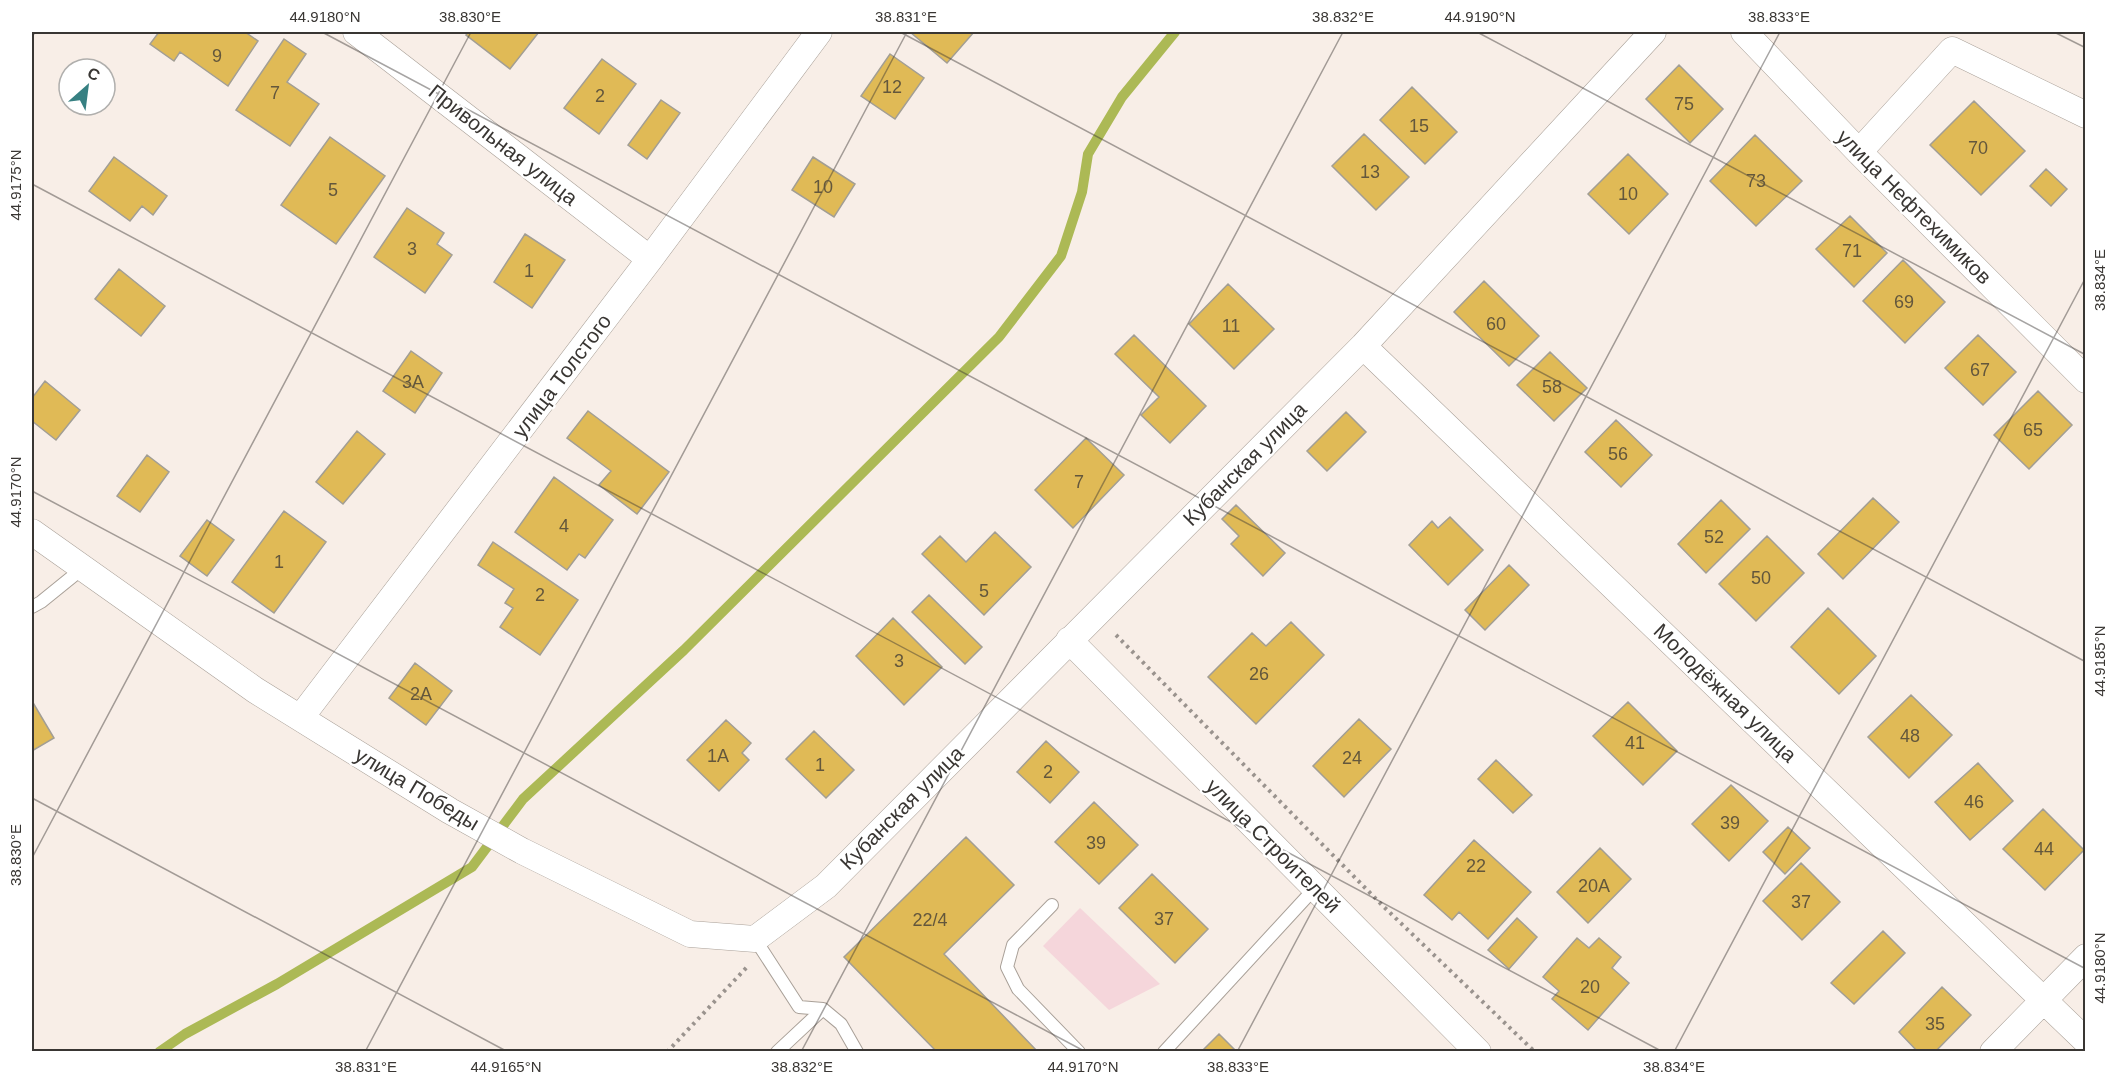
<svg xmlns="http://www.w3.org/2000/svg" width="2117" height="1083" viewBox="0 0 2117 1083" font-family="Arial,sans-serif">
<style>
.green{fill:#f5d6db}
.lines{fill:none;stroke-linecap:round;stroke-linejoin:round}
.stream{stroke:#acb955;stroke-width:10}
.building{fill:#e0ba56;stroke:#a29e94;stroke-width:1.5}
.lane-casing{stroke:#a9a098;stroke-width:14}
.street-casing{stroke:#a9a098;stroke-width:27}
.path{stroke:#9a938e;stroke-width:4;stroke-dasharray:3 4.5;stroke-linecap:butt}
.lane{stroke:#fff;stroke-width:12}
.street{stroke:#fff;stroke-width:26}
.ticks{fill:none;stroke:#393633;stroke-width:1.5;stroke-opacity:0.45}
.labels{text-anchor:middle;stroke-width:4.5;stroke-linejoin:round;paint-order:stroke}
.number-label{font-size:18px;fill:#63573c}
.street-label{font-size:21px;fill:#393633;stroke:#fff}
.neatline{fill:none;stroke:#393633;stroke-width:2}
.ticks-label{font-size:15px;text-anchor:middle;fill:#393633}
</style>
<rect width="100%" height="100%" fill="#f8eee7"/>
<path class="green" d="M1080,908l80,76 -51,26 -66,-64z"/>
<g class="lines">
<path class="stream" d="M159,1052l26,-18 92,-50 195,-117 51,-68 161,-149 315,-313 62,-81 21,-64 6,-38 34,-57 53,-65"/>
</g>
<path class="building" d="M159,32h86l13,9 -30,45 -48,-34 -6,9 -24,-17z
M468,32h71l-29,37 -44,-34z
M910,32h64l-27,31z
M284,39l22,15 -19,28 32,22 -29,42 -54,-36z
M890,54l34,24 -29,41 -34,-23z
M602,59l34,25 -37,50 -35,-26z
M1679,65l44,44 -33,34 -44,-44z
M1412,87l45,45 -32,32 -45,-44z
M661,100l19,13 -33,46 -19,-14z
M1974,101l51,50 -44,44 -51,-50z
M1364,134l45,43 -33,33 -44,-44z
M1755,135l47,46 -46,45 -46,-45z
M330,137l55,39 -49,68 -55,-39z
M1628,154l40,40 -39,40 -41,-40z
M114,157l53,39 -14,19 -11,-9 -12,15 -41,-30z
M813,157l42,27 -21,33 -42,-27z
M2046,169l21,20 -16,17 -21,-20z
M407,208l37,25 -7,11 15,11 -27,38 -51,-36z
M1850,216l37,37 -33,34 -38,-38z
M525,234l40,26 -33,48 -38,-26z
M1903,260l42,42 -40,41 -42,-42z
M119,269l46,37 -24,30 -46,-37z
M1484,281l55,55 -30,30 -55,-54z
M1228,284l46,45 -40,40 -45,-45z
M1134,335l72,71 -36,37 -29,-28 18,-18 -44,-43z
M1978,335l38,37 -33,33 -38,-37z
M411,351l31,22 -27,40 -32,-22z
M1550,352l37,36 -33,33 -37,-36z
M45,381l35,29 -24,30 -24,-19v-23z
M2038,391l34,34 -43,44 -35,-34z
M588,411l81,61 -32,42 -38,-29 12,-14 -44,-33z
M1346,412l20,20 -39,39 -20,-20z
M1616,420l36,35 -31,32 -36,-35z
M357,431l28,23 -42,50 -27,-22z
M1086,438l38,37 -51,53 -38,-38z
M147,455l22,17 -29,40 -23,-16z
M554,477l59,43 -28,38 -6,-4 -12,16 -52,-38z
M1873,498l26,24 -56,57 -25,-25z
M1721,500l29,29 -44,44 -28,-29z
M1236,505l49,48 -22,23 -32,-32 8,-8 -17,-17z
M284,511l42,31 -52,71 -42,-31z
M1450,517l33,33 -35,35 -39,-40 23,-24 6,7z
M207,520l27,20 -27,36 -27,-20z
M995,532l36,35 -47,48 -62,-61 18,-18 26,26z
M1767,536l37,37 -48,48 -37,-37z
M493,542l85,58 -38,55 -40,-28 13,-19 -8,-5 9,-14 -36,-24z
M1509,565l20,20 -44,45 -20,-20z
M929,595l53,52 -17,17 -53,-52z
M1828,608l48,48 -37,38 -48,-47z
M893,618l49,49 -38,38 -48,-49z
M1291,622l33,33 -68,69 -48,-47 44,-44 14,13z
M415,663l37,28 -26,34 -37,-27z
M1911,695l41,40 -43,43 -41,-41z
M32,701l22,37 -22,13z
M1628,702l49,49 -34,34 -50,-49z
M1359,719l32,30 -47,48 -31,-31z
M726,720l25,23 -9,10 7,7 -30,31 -32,-31z
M814,731l40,39 -28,28 -40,-39z
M1046,741l33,31 -29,31 -33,-31z
M1496,760l36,35 -19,18 -35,-34z
M1978,763l35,38 -43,39 -35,-38z
M1731,785l37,36 -39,40 -37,-37z
M1094,802l44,43 -39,39 -44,-42z
M2043,809l41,41 -39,40 -42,-41z
M1788,827l22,21 -25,26 -22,-22z
M966,837l48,48 -70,69 94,98h-101l-93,-95z
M1474,840l57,52 -43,47 -29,-27 -7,8 -28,-25z
M1600,848l31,31 -43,44 -31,-31z
M1801,863l39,39 -38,38 -39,-39z
M1152,874l56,55 -33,34 -56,-55z
M1517,918l20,19 -28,32 -21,-19z
M1883,931l22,22 -51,51 -23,-21z
M1577,938l12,10 10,-10 22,19 -9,11 17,15 -41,47 -36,-31 7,-8 -16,-14z
M1942,987l29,28 -36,37h-17l-19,-20z
M1219,1034l18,18h-36z"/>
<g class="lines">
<defs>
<path id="lane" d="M32,607l9,-5 42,-34
M1052,905l-39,40 -6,22 11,22 61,63
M755,939l44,68 24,2 18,15 16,28
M777,1052l46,-43
M1164,1052l151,-164"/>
<path id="street" d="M356,32l294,227
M1744,32l115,120 227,228
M1859,152l93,-102 134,65
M1363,346l723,695
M32,532l223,158 195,121 72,40 168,83 65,5 71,-53 537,-540 290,-314
M1069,640l409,412
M301,717l349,-458 169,-227
M1993,1052l93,-95"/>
</defs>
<use href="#lane" class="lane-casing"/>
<use href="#street" class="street-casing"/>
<path class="path" d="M1116,635l268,272 151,145
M667,1052l80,-85"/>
<use href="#lane" class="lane"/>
<use href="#street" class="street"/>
</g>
<path class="ticks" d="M322,32l1764,937M900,32l1186,630M1477,32l609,323M2054,32l32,16M32,37l3,-5M32,184l1631,868M32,491l1054,561M32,798l476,254M32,858l439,-826M365,1052l542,-1020M801,1052l542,-1020M1237,1052l543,-1020M1674,1052l412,-775"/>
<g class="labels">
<g class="number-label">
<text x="217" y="62">9</text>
<text x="892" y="93">12</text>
<text x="275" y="99">7</text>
<text x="600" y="102">2</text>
<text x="1684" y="110">75</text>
<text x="1419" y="132">15</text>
<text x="1978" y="154">70</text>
<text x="1370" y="178">13</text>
<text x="1756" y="187">73</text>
<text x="823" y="193">10</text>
<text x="333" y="196">5</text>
<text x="1628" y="200">10</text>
<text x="412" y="255">3</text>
<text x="1852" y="257">71</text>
<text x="529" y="277">1</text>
<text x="1904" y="308">69</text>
<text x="1496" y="330">60</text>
<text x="1231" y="332">11</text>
<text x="1980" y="376">67</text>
<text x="413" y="388">3А</text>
<text x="1552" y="393">58</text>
<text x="2033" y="436">65</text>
<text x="1618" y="460">56</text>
<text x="1079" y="488">7</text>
<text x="564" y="532">4</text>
<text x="1714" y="543">52</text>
<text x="279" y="568">1</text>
<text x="1761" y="584">50</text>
<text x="984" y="597">5</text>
<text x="540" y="601">2</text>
<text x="899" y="667">3</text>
<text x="1259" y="680">26</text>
<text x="421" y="700">2А</text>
<text x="1910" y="742">48</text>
<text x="1635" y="749">41</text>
<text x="718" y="762">1А</text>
<text x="1352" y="764">24</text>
<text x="820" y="771">1</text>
<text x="1048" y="778">2</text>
<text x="1974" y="808">46</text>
<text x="1730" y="829">39</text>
<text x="1096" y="849">39</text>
<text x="2044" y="855">44</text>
<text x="1476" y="872">22</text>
<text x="1594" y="892">20А</text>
<text x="1801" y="908">37</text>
<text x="1164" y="925">37</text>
<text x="930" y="926">22/4</text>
<text x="1590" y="993">20</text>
<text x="1935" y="1030">35</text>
</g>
<g class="street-label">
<text transform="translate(503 145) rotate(38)" y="7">Привольная улица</text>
<text transform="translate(1914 207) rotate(45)" y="7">улица Нефтехимиков</text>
<text transform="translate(562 376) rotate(-53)" y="7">улица Толстого</text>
<text transform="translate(1245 464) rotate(-45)" y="7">Кубанская улица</text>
<text transform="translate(1725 693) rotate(44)" y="7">Молодёжная улица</text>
<text transform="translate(417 789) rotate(31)" y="7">улица Победы</text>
<text transform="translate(902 808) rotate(-45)" y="7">Кубанская улица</text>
<text transform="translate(1273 846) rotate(45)" y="7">улица Строителей</text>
</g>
</g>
<rect width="2117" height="1083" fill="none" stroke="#ffffff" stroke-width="66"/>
<g transform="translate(87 87) rotate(28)"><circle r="28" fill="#ffffff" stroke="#b0afad" stroke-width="1.5"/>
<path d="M0-4.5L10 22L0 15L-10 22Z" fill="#378082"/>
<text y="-9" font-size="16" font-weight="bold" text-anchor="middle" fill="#393633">С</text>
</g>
<rect x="33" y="33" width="2051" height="1017" class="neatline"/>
<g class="ticks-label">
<text x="325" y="22">44.9180°N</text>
<text x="470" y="22">38.830°E</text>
<text x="906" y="22">38.831°E</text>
<text x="1343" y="22">38.832°E</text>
<text x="1480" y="22">44.9190°N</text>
<text x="1779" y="22">38.833°E</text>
<text transform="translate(16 185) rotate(-90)" y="5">44.9175°N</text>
<text transform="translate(2100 280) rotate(-90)" y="5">38.834°E</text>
<text transform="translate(16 492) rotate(-90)" y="5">44.9170°N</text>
<text transform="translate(2100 661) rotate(-90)" y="5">44.9185°N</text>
<text transform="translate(16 855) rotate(-90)" y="5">38.830°E</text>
<text transform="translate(2100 968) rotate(-90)" y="5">44.9180°N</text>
<text x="366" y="1072">38.831°E</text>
<text x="506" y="1072">44.9165°N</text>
<text x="802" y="1072">38.832°E</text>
<text x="1083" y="1072">44.9170°N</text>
<text x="1238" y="1072">38.833°E</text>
<text x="1674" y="1072">38.834°E</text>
</g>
</svg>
